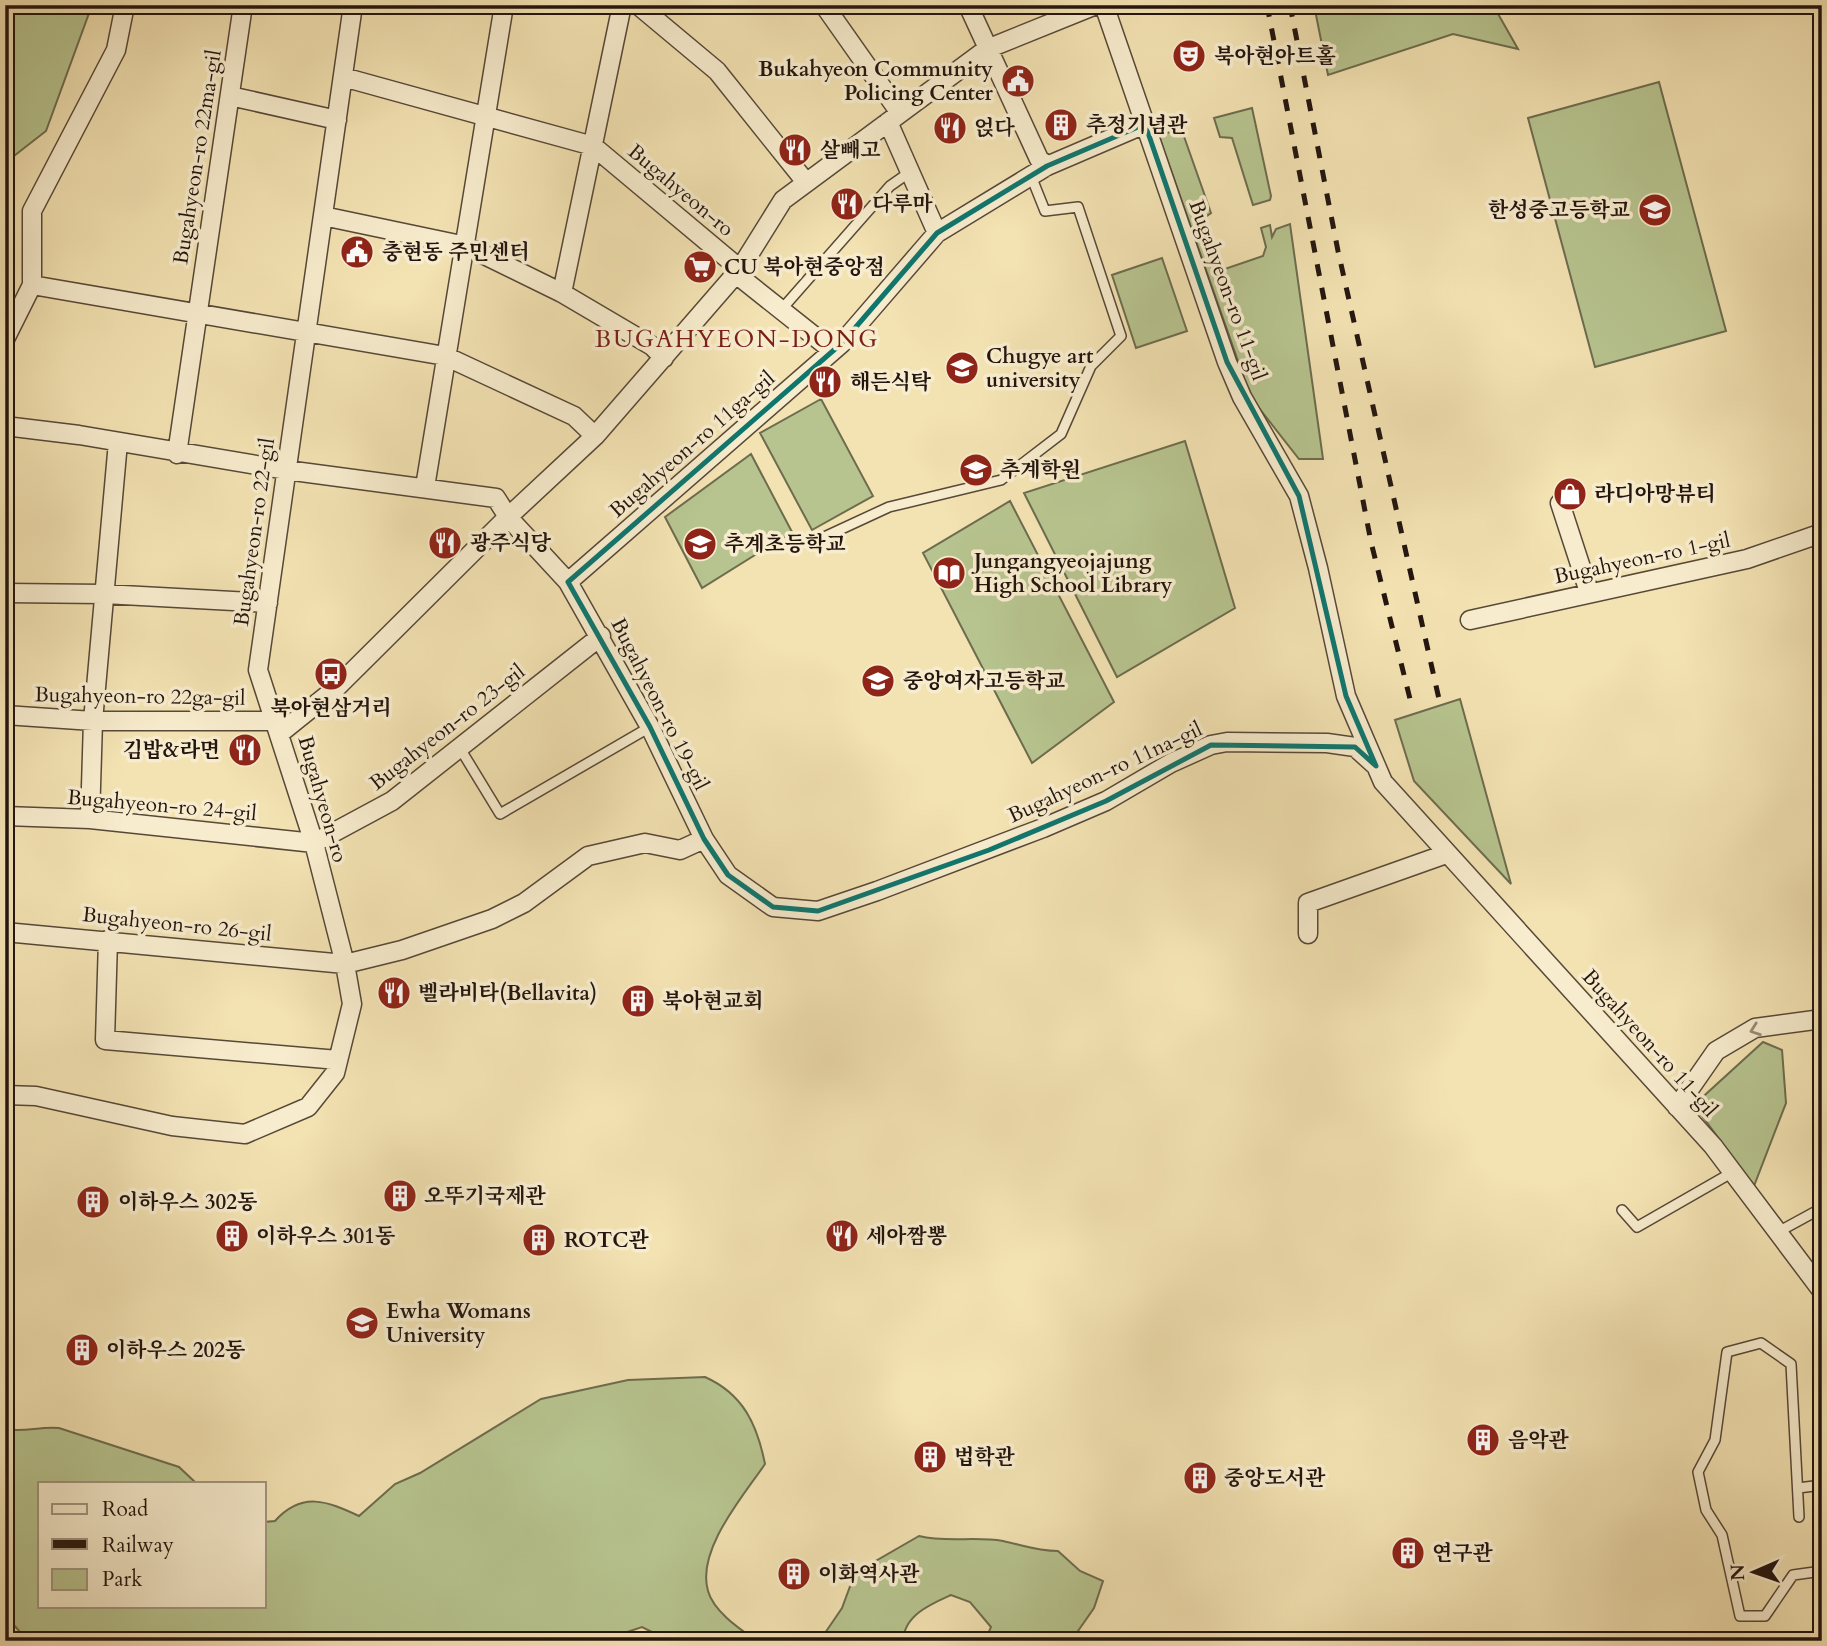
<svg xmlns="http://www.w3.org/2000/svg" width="1827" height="1646" viewBox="0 0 1827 1646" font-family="Cardo,'Noto Serif KR',serif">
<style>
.green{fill:#b7c48f;stroke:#6d6c4f;stroke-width:2}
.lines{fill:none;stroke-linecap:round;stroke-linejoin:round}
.service-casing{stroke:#574838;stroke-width:12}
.minor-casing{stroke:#574838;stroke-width:21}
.service{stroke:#f7eccd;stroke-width:9}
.minor{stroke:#f7eccd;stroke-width:18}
.rail{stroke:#23150f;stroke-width:5;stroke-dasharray:12 12;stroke-linecap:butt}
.oneway{stroke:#988b78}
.marked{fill:none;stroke:#0f766e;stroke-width:5;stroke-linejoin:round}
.labels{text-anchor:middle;stroke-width:7;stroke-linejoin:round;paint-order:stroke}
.poi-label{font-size:21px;font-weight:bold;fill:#23150f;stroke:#f7eccd;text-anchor:start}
.street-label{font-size:21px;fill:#23150f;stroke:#f7eccd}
.quarter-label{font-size:24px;letter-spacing:2px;fill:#7a1f14;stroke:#f7eccd}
</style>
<rect width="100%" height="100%" fill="#f3e2b2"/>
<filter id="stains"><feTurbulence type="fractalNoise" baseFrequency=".00286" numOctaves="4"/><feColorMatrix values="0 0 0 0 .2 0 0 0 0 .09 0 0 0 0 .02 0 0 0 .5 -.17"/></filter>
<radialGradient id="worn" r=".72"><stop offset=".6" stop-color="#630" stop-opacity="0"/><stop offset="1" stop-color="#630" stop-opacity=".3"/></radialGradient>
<path class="green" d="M5,5h87l-46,126 -41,32z
M1314,5h179l25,44 -65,-15 -125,41z
M1659,82l67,249 -131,36 -67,-249z
M1252,108l19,88 -1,4 -17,5 -21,-67 -12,-1 -6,-19z
M1181,128l30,85 -7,5 18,52 41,-14 3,-9 -5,-19 9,-3 2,12 4,-8 14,-5 33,235h-24l-48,-61 -92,-262z
M1162,258l25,73 -51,17 -24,-73z
M821,399l52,97 -61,34 -52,-97z
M1185,441l50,167 -118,69 -93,-184z
M751,454l41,78 -90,56 -37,-71z
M1010,501l104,201 -82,61 -109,-210z
M1460,699l51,185 -97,-103 -19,-61z
M1763,1042l19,8 4,53 -32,83 -60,-81z
M705,1377c38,17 52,47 60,87 -21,31 -69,86 -57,127 6,21 32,38 49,50h-63l-3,-5h-31l-18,-9 -42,14h-572l-23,-26v-186c18,4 35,-3 54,-1l120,39 17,16h-156v123h224v-84l11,-1c27,-30 52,-20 84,-5l36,-32 25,-11 121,-74 87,-19z
M919,1536c28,7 55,0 84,5 19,4 34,10 55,10l22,20 23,10 -9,27 -23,33h-86l6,-14 -21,-25 -19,-7c-20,9 -47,20 -48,46h-102l24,-8 17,-25 13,-35z"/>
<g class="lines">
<defs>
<path id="service" d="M781,310l109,-124 20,-14
M822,538l67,-31 112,-27 60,-46 30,-68 30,-30 -43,-129 -33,4 -14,-35
M461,750l39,64 150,-87
M1622,1210l15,17 96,-55
M1778,1232l44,-24
M1798,1488l24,-3
M1799,1517l-8,-153 -30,-21 -34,9 -12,88 -17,32 8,38 16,25 18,81h25l28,-41 29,-4"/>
<path id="minor" d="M638,5l79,66 88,110
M824,5l76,108
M968,5l71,154 8,7
M1104,5l123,357 15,35 57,99 19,72 28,128 37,86 330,364 109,145
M343,77l250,69 147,123
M230,96l107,24
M888,122l49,111
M323,216l143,30 96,47 90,53 12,12
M736,274l97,77
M32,285l413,71 129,60 21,20
M562,293l60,-288
M5,339l27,-54v-74l84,-161 9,-45
M5,426l74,9 207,35 210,28 12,19 60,65 82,145 54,112 24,36 45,32 45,4 59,-20 166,-63 63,-27 65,-38 40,-18 16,-3 100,1 28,4 21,19
M177,454l66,-449
M425,487l79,-482
M1560,503l29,89
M568,582l274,-239 95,-110 110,-67 98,-42
M5,593l99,1 164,9
M1470,620l277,-61 75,-26
M5,715l88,6h182
M279,734l56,-45 173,-172 87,-81 145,-167 43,-69 204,-151 109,-44
M5,816l85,3 224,24
M90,819l3,-98 25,-279
M314,843l78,-42 209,-165
M5,932l340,32 57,-14 90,-31 32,-16 64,-47 57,-13 35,7 24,-11
M1308,934v-31l138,-49
M108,940l-3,100 233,20
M5,1095l31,1 136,30 73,8 63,-27 27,-34 17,-69 -7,-40 -31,-121 -56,-173 95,-665
M1677,1107l39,-56 39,-23 67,-9"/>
</defs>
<use href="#service" class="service-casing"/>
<use href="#minor" class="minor-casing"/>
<use href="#service" class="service"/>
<use href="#minor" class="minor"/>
<path class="rail" d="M1267,5l104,537 41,165
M1290,5l48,246 101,448"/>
</g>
<defs><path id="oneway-chevron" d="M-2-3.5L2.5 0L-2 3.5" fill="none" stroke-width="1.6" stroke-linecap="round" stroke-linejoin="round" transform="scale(1.75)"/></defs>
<use class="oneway" href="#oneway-chevron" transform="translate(1755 1030) rotate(160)"/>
<path class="marked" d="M1145,124l82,238 72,134 47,200 30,70 -21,-19 -144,-2 -105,56 -117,49 -171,61 -45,-4 -45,-32 -24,-36 -54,-112 -82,-145 274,-239 95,-110 110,-67z"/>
<defs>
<symbol id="theatre-disc" viewBox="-11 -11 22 22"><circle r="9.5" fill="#8f2418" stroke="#f7eccd"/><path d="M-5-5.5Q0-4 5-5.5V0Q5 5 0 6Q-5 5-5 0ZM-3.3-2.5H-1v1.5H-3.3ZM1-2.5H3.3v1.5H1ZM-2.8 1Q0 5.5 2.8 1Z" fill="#fff"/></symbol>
<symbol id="civic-disc" viewBox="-11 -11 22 22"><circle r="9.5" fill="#8f2418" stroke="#f7eccd"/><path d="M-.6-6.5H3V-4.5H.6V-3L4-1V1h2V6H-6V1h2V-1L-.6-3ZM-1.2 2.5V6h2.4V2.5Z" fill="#fff"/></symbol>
<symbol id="building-disc" viewBox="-11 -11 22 22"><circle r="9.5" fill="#8f2418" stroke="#f7eccd"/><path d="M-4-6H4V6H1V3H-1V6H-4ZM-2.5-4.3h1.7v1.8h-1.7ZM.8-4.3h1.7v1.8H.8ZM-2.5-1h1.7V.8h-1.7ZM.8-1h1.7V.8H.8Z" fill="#fff"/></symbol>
<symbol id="restaurant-disc" viewBox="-11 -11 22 22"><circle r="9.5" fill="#8f2418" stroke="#f7eccd"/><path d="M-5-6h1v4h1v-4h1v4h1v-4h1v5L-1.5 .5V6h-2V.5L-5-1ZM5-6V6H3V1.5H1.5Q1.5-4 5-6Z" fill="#fff"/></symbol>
<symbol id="school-disc" viewBox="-11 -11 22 22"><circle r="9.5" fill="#8f2418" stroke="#f7eccd"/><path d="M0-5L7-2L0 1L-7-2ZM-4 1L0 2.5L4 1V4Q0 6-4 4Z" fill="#fff"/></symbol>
<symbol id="supermarket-disc" viewBox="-11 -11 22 22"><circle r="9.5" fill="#8f2418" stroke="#f7eccd"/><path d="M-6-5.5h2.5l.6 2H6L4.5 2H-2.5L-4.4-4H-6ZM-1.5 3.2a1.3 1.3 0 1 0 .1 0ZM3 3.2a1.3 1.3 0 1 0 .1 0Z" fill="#fff"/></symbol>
<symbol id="university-disc" viewBox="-11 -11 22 22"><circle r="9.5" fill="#8f2418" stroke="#f7eccd"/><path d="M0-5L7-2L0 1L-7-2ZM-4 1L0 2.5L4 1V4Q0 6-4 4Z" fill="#fff"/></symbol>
<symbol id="shop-disc" viewBox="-11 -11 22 22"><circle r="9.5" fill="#8f2418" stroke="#f7eccd"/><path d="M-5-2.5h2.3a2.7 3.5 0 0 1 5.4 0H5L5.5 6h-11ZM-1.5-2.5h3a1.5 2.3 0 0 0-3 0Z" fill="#fff"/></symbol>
<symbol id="library-disc" viewBox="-11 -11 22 22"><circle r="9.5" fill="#8f2418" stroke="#f7eccd"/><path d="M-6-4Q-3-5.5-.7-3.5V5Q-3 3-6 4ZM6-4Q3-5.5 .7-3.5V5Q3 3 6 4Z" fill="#fff"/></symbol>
<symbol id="bus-disc" viewBox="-11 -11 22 22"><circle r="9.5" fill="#8f2418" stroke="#f7eccd"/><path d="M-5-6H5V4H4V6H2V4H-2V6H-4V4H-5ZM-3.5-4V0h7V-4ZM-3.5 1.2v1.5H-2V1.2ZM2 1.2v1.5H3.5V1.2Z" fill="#fff"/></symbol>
</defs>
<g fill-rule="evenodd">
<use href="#theatre-disc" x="1170" y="37" width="38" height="38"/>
<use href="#civic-disc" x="999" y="62" width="38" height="38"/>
<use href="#building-disc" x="1042" y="106" width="38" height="38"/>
<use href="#restaurant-disc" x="931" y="109" width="38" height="38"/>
<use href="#restaurant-disc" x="776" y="131" width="38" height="38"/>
<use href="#restaurant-disc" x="828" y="185" width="38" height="38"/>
<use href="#school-disc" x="1636" y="191" width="38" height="38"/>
<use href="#civic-disc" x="338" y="233" width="38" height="38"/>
<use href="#supermarket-disc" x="681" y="248" width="38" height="38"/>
<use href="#university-disc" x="943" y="349" width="38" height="38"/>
<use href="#restaurant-disc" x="806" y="363" width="38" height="38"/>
<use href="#school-disc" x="957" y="451" width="38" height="38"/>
<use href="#shop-disc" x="1551" y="475" width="38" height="38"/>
<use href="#restaurant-disc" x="426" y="524" width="38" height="38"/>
<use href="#school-disc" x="681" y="525" width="38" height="38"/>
<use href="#library-disc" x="930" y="554" width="38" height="38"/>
<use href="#bus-disc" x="312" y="655" width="38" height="38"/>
<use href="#school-disc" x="859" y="662" width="38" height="38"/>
<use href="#restaurant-disc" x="226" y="731" width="38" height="38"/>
<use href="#restaurant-disc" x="375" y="974" width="38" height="38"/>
<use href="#building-disc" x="619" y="982" width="38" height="38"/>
<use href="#building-disc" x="381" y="1177" width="38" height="38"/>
<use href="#building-disc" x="74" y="1183" width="38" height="38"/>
<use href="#building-disc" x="213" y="1217" width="38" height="38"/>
<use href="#restaurant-disc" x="823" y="1217" width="38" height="38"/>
<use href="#building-disc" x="520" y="1221" width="38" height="38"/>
<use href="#university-disc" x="343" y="1304" width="38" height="38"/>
<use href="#building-disc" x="63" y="1331" width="38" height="38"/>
<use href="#building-disc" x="1464" y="1421" width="38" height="38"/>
<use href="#building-disc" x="911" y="1438" width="38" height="38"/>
<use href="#building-disc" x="1181" y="1459" width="38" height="38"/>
<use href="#building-disc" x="1389" y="1534" width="38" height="38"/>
<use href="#building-disc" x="775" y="1555" width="38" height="38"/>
</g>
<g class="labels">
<g class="poi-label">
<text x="1214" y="63">북아현아트홀</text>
<text x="993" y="76" text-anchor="end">Bukahyeon Community<tspan x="993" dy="24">Policing Center</tspan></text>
<text x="1086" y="132">추정기념관</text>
<text x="974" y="135">얹다</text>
<text x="820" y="157">살빼고</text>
<text x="872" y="211">다루마</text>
<text x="1630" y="217" text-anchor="end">한성중고등학교</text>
<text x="382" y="259">충현동 주민센터</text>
<text x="724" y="274">CU 북아현중앙점</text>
<text x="986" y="363">Chugye art<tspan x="986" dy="24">university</tspan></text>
<text x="850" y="389">해든식탁</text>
<text x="1000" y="477">추계학원</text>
<text x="1594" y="501">라디아망뷰티</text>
<text x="470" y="550">광주식당</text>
<text x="724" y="551">추계초등학교</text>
<text x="974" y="568">Jungangyeojajung<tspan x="974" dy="24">High School Library</tspan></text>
<text x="903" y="688">중앙여자고등학교</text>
<text x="331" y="715" text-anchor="middle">북아현삼거리</text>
<text x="220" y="757" text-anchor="end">김밥&amp;라면</text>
<text x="418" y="1000">벨라비타(Bellavita)</text>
<text x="662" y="1008">북아현교회</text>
<text x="424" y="1203">오뚜기국제관</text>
<text x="118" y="1209">이하우스 302동</text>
<text x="256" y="1243">이하우스 301동</text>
<text x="866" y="1243">세아짬뽕</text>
<text x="564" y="1247">ROTC관</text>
<text x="386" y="1318">Ewha Womans<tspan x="386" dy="24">University</tspan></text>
<text x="106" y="1357">이하우스 202동</text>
<text x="1508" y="1447">음악관</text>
<text x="954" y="1464">법학관</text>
<text x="1224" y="1485">중앙도서관</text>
<text x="1432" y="1560">연구관</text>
<text x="818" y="1581">이화역사관</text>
</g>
<g class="street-label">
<text transform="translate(197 157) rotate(-81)" y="7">Bugahyeon-ro 22ma-gil</text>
<text transform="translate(681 190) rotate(40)" y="7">Bugahyeon-ro</text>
<text transform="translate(1228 290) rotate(70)" y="7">Bugahyeon-ro 11-gil</text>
<text transform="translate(692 444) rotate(-41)" y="7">Bugahyeon-ro 11ga-gil</text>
<text transform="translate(254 532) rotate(-82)" y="7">Bugahyeon-ro 22-gil</text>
<text transform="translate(1642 558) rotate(-12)" y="7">Bugahyeon-ro 1-gil</text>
<text transform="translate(140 696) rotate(1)" y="7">Bugahyeon-ro 22ga-gil</text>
<text transform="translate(660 704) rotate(63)" y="7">Bugahyeon-ro 19-gil</text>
<text transform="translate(447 727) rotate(-38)" y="7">Bugahyeon-ro 23-gil</text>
<text transform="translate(1105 772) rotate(-25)" y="7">Bugahyeon-ro 11na-gil</text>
<text transform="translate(323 799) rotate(74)" y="7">Bugahyeon-ro</text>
<text transform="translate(162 805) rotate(5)" y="7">Bugahyeon-ro 24-gil</text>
<text transform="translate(177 924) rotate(6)" y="7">Bugahyeon-ro 26-gil</text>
<text transform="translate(1650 1043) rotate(48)" y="7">Bugahyeon-ro 11-gil</text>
</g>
<g class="quarter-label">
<text x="737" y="347">BUGAHYEON-DONG</text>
</g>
</g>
<rect width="1827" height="1646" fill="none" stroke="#f3e2b2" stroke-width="28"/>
<rect x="7" y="7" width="1813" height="1632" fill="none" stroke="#23150f" stroke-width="3.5"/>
<rect x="14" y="14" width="1799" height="1618" fill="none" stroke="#23150f" stroke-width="2"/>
<rect x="38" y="1482" width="228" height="126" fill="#f7eccd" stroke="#a29681" stroke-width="2"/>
<rect x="52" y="1504" width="35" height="10" fill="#f7eccd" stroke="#a29681" stroke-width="2"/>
<text x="102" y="1516" font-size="21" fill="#23150f">Road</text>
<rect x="52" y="1539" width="35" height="10" fill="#23150f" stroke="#a29681" stroke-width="2"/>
<text x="102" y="1552" font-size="21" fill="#23150f">Railway</text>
<rect x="52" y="1569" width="35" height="21" fill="#b7c48f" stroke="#a29681" stroke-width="2"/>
<text x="102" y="1586" font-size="21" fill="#23150f">Park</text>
<g transform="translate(1754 1572) rotate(268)" stroke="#f7eccd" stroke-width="5" paint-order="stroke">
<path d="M0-5L12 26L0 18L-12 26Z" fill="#23150f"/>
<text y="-10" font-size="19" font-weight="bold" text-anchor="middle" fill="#23150f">N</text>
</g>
<rect width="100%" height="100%" filter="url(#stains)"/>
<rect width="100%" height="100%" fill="url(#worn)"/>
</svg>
